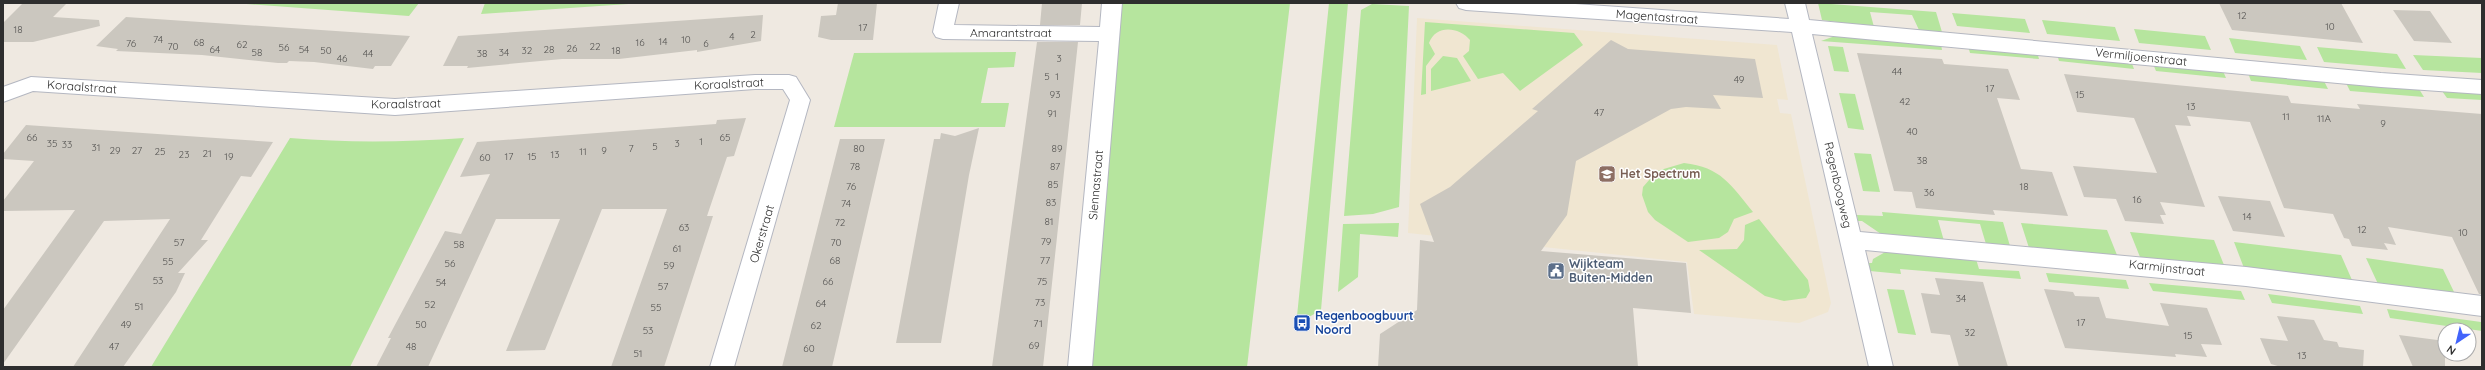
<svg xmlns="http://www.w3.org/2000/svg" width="2485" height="370" viewBox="0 0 2485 370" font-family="Quicksand,sans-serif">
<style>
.education{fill:#f0e6d1}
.green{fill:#b6e59e}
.building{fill:#cbc7bf}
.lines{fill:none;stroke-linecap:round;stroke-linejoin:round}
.street-casing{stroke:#b4b7c1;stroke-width:2}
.street{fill:#fff;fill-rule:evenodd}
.labels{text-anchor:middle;stroke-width:3;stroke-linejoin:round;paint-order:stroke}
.number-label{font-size:10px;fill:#555452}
.street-label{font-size:12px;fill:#2e2e2e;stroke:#fff}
.education-label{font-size:12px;font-weight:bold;fill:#785e54;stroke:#fff;text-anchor:start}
.service-label{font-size:12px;font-weight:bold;fill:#4e5e75;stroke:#fff;text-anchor:start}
.transit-label{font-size:12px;font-weight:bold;fill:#164399;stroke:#fff;text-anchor:start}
</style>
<rect width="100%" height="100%" fill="#efe9e1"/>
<path class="education" d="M1417,18l360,27 11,55 -11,-1 3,14 11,1 40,189 -3,9 -29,11 -105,-9 -7,-52 -279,-29z"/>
<path class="green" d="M233,3h186l-10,13z
M485,3h158l-162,11z
M1122,3h168l-43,364h-156z
M1329,3h19l-27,307 -12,7 -12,-1z
M1818,3l118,9 6,20 -23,-2 -7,-15 -42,-3 4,15 -52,-7z
M1372,4l37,2 -10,201 -26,7 -29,2 17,-206z
M1952,13l73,6 5,14 -73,-7z
M2042,20l73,7 5,14 -73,-7z
M1425,22l149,11 9,12 -63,46 -17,-18 -25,6 -15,-23 6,-5 1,-11c-11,-13 -34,-16 -41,3l6,11 -9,12v28l-5,1z
M2134,29l71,7 6,14 -72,-7z
M1835,36l106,8 1,6 -121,-9z
M2229,38l71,8 7,14 -72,-7z
M1828,46l15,1 6,25 -15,-1z
M1968,46l69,6 2,7 -69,-6z
M2317,47l80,7 9,15 -82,-7z
M1016,52l-2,15 -26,1 -7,35h28l-4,24h-171l20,-74z
M2057,54l74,7 3,8 -75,-8z
M2413,55l69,3v15l-59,-3z
M1443,56l14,2 14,23 -40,10v-22z
M2153,64l70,7 3,7 -70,-7z
M2248,73l76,8 4,8 -77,-8z
M2346,83l73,6 5,8 -74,-6z
M2442,91l40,2v7l-35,-2z
M1839,93l16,1 9,36 -16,-2z
M290,138c59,5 116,4 174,0l-114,229h-199z
M1854,153l17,1 9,38 -17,-1z
M1684,163c37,4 47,22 69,49l-19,7 -6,13 -9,6 -31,4 -33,-22 -7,-8 -6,-17 1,-8 14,-16z
M1882,212l121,10 7,24 -24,-2 -6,-20 -42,-4 6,21 -63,-7 -19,-13h-4l-1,-6 26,1z
M1759,219l49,61 2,11 -4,7 -22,3 -19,-5 -66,-46 38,-1 7,-9 1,-15z
M1399,223l-1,14 -38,-3 -2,43 -20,15 5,-68z
M2021,223l86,7 10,25 -88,-7z
M2130,232l84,8 10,25 -84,-8z
M2234,242l107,13 11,25 -108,-12z
M1887,251l89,8 3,10 40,2 2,8 -121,-10 1,5 -31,-3 -2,-8h4l1,-4z
M2366,258l77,11 12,25 -77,-10z
M2046,273l80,7 3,9 -80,-7z
M2149,283l92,8 4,9 -92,-9z
M1887,289l17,1 12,45 -18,-2z
M2268,294l92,12 3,8 -91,-11z
M2387,309l94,13 1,9 -92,-13z"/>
<path class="building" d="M23,3h44l-14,14 46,3 1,6 -67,16h-30v-19z
M838,3h39l-4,37h-42l-13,-3 3,-21 15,-1z
M1042,3h40l-2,22h-40z
M2219,3h122l22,40 -131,-13z
M2393,10l37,1 22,32 -38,-2z
M763,15l-2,26 -64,11v-2l-78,9h-57l-95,9 1,-2h-25l15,-30z
M126,17l284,19 -19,30h-16l-2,3 -59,-7 -25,-1 -2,2h-9l-76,-8 -86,-4 2,-2 -22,-3z
M1611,40l17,9 127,10 8,39 -50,-3 8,14 -35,-2 -15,2 -95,52 -9,54 -26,36 145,12 5,50 -58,-5 5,59h-260l2,-33 37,-24 3,-70 14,2 -14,-38 30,-17 88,-76 -6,-2z
M1037,42h41l-35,325h-51z
M1857,53l85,6 2,5 64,5 12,31 -23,-2 24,71 31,3 16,44 -75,-6 2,5 -79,-7 -4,-16 -18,-1z
M2064,74l224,22 3,7 69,6 -3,-5 125,10v180h-3l-27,-57 -64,-10 8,18 -12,-2 4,7 -36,-4 -3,-7 -5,-1 -11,-24 -49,-6 -34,-86 -63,-6 4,10 -16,-1 30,82 -45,-5 6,13h-6l4,9 -39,-3 -9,-22 -32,-2 -11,-31 84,7 -23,-55 -57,-6z
M746,118l-12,38 -7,1 -20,59h6l-49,151h-53l56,-158h-65l-57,141 -39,1 54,-132h-64l-68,148h-52l15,-29h-3l57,-107 16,3 29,-60 -30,3 17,-35 239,-18 1,-4z
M26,125l247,17 -22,35 -10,-1 -40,64h7l-30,33h7l-9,19 -53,75h-50l97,-148 -66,2 -101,143v-54l72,-100 -72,1v-10l31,-40 -31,-2v-5z
M979,128l-10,47 -28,168h-45l38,-204h6l1,-6 14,3z
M840,139h45l-53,228h-50z
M2218,196l52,5 15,36 -52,-6z
M1935,278l48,4 25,85h-49l-9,-32 -19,-2 -10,-40 19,2z
M2044,289l29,3 2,4 24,1 7,21 63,8 -9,-23 47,5 15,37 -21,-1 6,13 -32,-3 1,3 -111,-9z
M2277,316l37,4 10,20 13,2 2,5 25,3 -1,17h-82l-10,-3 -11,-26 28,3z
M2399,335l46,6v26h-32z"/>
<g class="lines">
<defs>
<path id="street" d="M939,3h20l-5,22 146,2 2,-24h20l-30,364h-24l31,-326 -156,-2 -7,-2 -3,-5z
M1456,3h105l228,16 -4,-16h20l4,17 572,53 101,7v14l-101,-7 -569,-53 48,198 386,35 236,29v20l-236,-30 -381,-36 28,117h-24l-77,-335 -326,-22 -7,-2z
M755,75h34l7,2 14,23 -76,267h-24l80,-267 -7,-11h-28l-360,26 -362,-24 -30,11v-15l28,-10 364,22z"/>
</defs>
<use href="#street" class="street-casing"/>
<use href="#street" class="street"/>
</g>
<defs>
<symbol id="school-square" viewBox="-11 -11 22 22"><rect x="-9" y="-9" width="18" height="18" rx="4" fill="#8d6e63" stroke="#fff"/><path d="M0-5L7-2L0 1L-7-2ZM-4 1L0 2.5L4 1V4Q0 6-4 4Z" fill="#fff"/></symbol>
<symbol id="civic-square" viewBox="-11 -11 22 22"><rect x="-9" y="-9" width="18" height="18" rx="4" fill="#5c6f8a" stroke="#fff"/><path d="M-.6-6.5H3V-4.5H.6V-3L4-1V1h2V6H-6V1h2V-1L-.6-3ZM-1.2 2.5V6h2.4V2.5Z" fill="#fff"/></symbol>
<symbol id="bus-square" viewBox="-11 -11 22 22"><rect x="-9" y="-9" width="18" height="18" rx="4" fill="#1a4fb4" stroke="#fff"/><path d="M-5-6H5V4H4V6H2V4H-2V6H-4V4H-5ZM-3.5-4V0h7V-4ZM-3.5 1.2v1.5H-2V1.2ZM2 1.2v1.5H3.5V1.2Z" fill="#fff"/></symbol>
</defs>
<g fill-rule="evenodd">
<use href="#school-square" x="1597" y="164" width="20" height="20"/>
<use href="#civic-square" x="1546" y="261" width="20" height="20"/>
<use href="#bus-square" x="1292" y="313" width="20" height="20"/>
</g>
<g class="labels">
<g class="number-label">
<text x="2242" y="19">12</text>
<text x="2330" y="30">10</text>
<text x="863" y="31">17</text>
<text x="18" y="33">18</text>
<text x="753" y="38">2</text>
<text x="732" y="40">4</text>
<text x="158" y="43">74</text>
<text x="686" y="43">10</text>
<text x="663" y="45">14</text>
<text x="199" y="46">68</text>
<text x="640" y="46">16</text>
<text x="131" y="47">76</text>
<text x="706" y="47">6</text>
<text x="242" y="48">62</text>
<text x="173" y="50">70</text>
<text x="595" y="50">22</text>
<text x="284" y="51">56</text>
<text x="572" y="52">26</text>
<text x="215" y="53">64</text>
<text x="304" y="53">54</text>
<text x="549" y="53">28</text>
<text x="326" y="54">50</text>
<text x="527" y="54">32</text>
<text x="616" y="54">18</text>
<text x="257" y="56">58</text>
<text x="504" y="56">34</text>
<text x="368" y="57">44</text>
<text x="482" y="57">38</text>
<text x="342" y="62">46</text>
<text x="1059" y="62">3</text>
<text x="1897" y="75">44</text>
<text x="1047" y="80">5</text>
<text x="1057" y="80">1</text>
<text x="1739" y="83">49</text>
<text x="1990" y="92">17</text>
<text x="1055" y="98">93</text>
<text x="2080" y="98">15</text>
<text x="1905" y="105">42</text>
<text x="2191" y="110">13</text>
<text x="1599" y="116">47</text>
<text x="1052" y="117">91</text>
<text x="2286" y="120">11</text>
<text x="2324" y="122">11A</text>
<text x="2383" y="127">9</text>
<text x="1912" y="135">40</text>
<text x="32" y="141">66</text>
<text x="725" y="141">65</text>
<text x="701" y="145">1</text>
<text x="52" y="147">35</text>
<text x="677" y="147">3</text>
<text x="67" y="148">33</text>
<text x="655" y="150">5</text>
<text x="96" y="151">31</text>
<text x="631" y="152">7</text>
<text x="859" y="152">80</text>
<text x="1057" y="152">89</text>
<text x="115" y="154">29</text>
<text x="137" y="154">27</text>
<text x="604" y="154">9</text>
<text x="160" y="155">25</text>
<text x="583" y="155">11</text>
<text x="207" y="157">21</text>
<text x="184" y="158">23</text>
<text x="555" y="158">13</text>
<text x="229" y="160">19</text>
<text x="509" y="160">17</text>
<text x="532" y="160">15</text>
<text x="485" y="161">60</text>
<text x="1922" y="164">38</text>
<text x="855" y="170">78</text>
<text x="1055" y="170">87</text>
<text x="1053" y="188">85</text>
<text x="851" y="190">76</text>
<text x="2024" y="190">18</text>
<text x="1929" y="196">36</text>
<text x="2137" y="203">16</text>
<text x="1051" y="206">83</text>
<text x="846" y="207">74</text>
<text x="2247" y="220">14</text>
<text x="1049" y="225">81</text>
<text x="840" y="226">72</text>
<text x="684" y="231">63</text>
<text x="2362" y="233">12</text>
<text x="2463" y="236">10</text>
<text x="1046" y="245">79</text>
<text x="179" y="246">57</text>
<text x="836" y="246">70</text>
<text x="459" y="248">58</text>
<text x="677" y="252">61</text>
<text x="835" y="264">68</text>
<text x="1045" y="264">77</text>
<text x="168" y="265">55</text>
<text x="450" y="267">56</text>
<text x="669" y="269">59</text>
<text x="158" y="284">53</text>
<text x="828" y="285">66</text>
<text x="1042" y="285">75</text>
<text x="441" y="286">54</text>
<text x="663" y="290">57</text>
<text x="1961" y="302">34</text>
<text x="1040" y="306">73</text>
<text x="821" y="307">64</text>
<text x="430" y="308">52</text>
<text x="139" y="310">51</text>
<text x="656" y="311">55</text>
<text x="2081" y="326">17</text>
<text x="1038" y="327">71</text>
<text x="126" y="328">49</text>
<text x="421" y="328">50</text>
<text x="816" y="329">62</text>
<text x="648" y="334">53</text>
<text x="1970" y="336">32</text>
<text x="2188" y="339">15</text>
<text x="1034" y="349">69</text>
<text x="114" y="350">47</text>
<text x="411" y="350">48</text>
<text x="809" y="352">60</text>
<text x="638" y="357">51</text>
<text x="2302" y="359">13</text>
</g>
<g class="street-label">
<text transform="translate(1657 17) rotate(4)" y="4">Magentastraat</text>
<text x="1011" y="37">Amarantstraat</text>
<text transform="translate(2141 57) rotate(6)" y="4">Vermiljoenstraat</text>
<text transform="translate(729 84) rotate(-3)" y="4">Koraalstraat</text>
<text transform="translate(82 87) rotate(4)" y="4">Koraalstraat</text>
<text transform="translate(406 104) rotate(-1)" y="4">Koraalstraat</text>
<text transform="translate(1096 185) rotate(-85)" y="4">Siennastraat</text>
<text transform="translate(1838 185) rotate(77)" y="4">Regenboogweg</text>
<text transform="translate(762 234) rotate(-74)" y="4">Okerstraat</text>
<text transform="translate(2167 268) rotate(6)" y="4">Karmijnstraat</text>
</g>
<g class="education-label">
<text x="1620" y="178">Het Spectrum</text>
</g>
<g class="service-label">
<text x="1569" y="268">Wijkteam<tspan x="1569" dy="14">Buiten-Midden</tspan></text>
</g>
<g class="transit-label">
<text x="1315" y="320">Regenboogbuurt<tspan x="1315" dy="14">Noord</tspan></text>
</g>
</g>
<rect width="2485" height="370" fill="none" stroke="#2e2e2e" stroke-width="8"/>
<g transform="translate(2457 342) rotate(215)"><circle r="19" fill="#ffffff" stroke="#ababab"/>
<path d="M0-3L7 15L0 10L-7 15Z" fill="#4264fb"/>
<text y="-6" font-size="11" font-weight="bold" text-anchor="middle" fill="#2e2e2e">N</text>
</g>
</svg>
